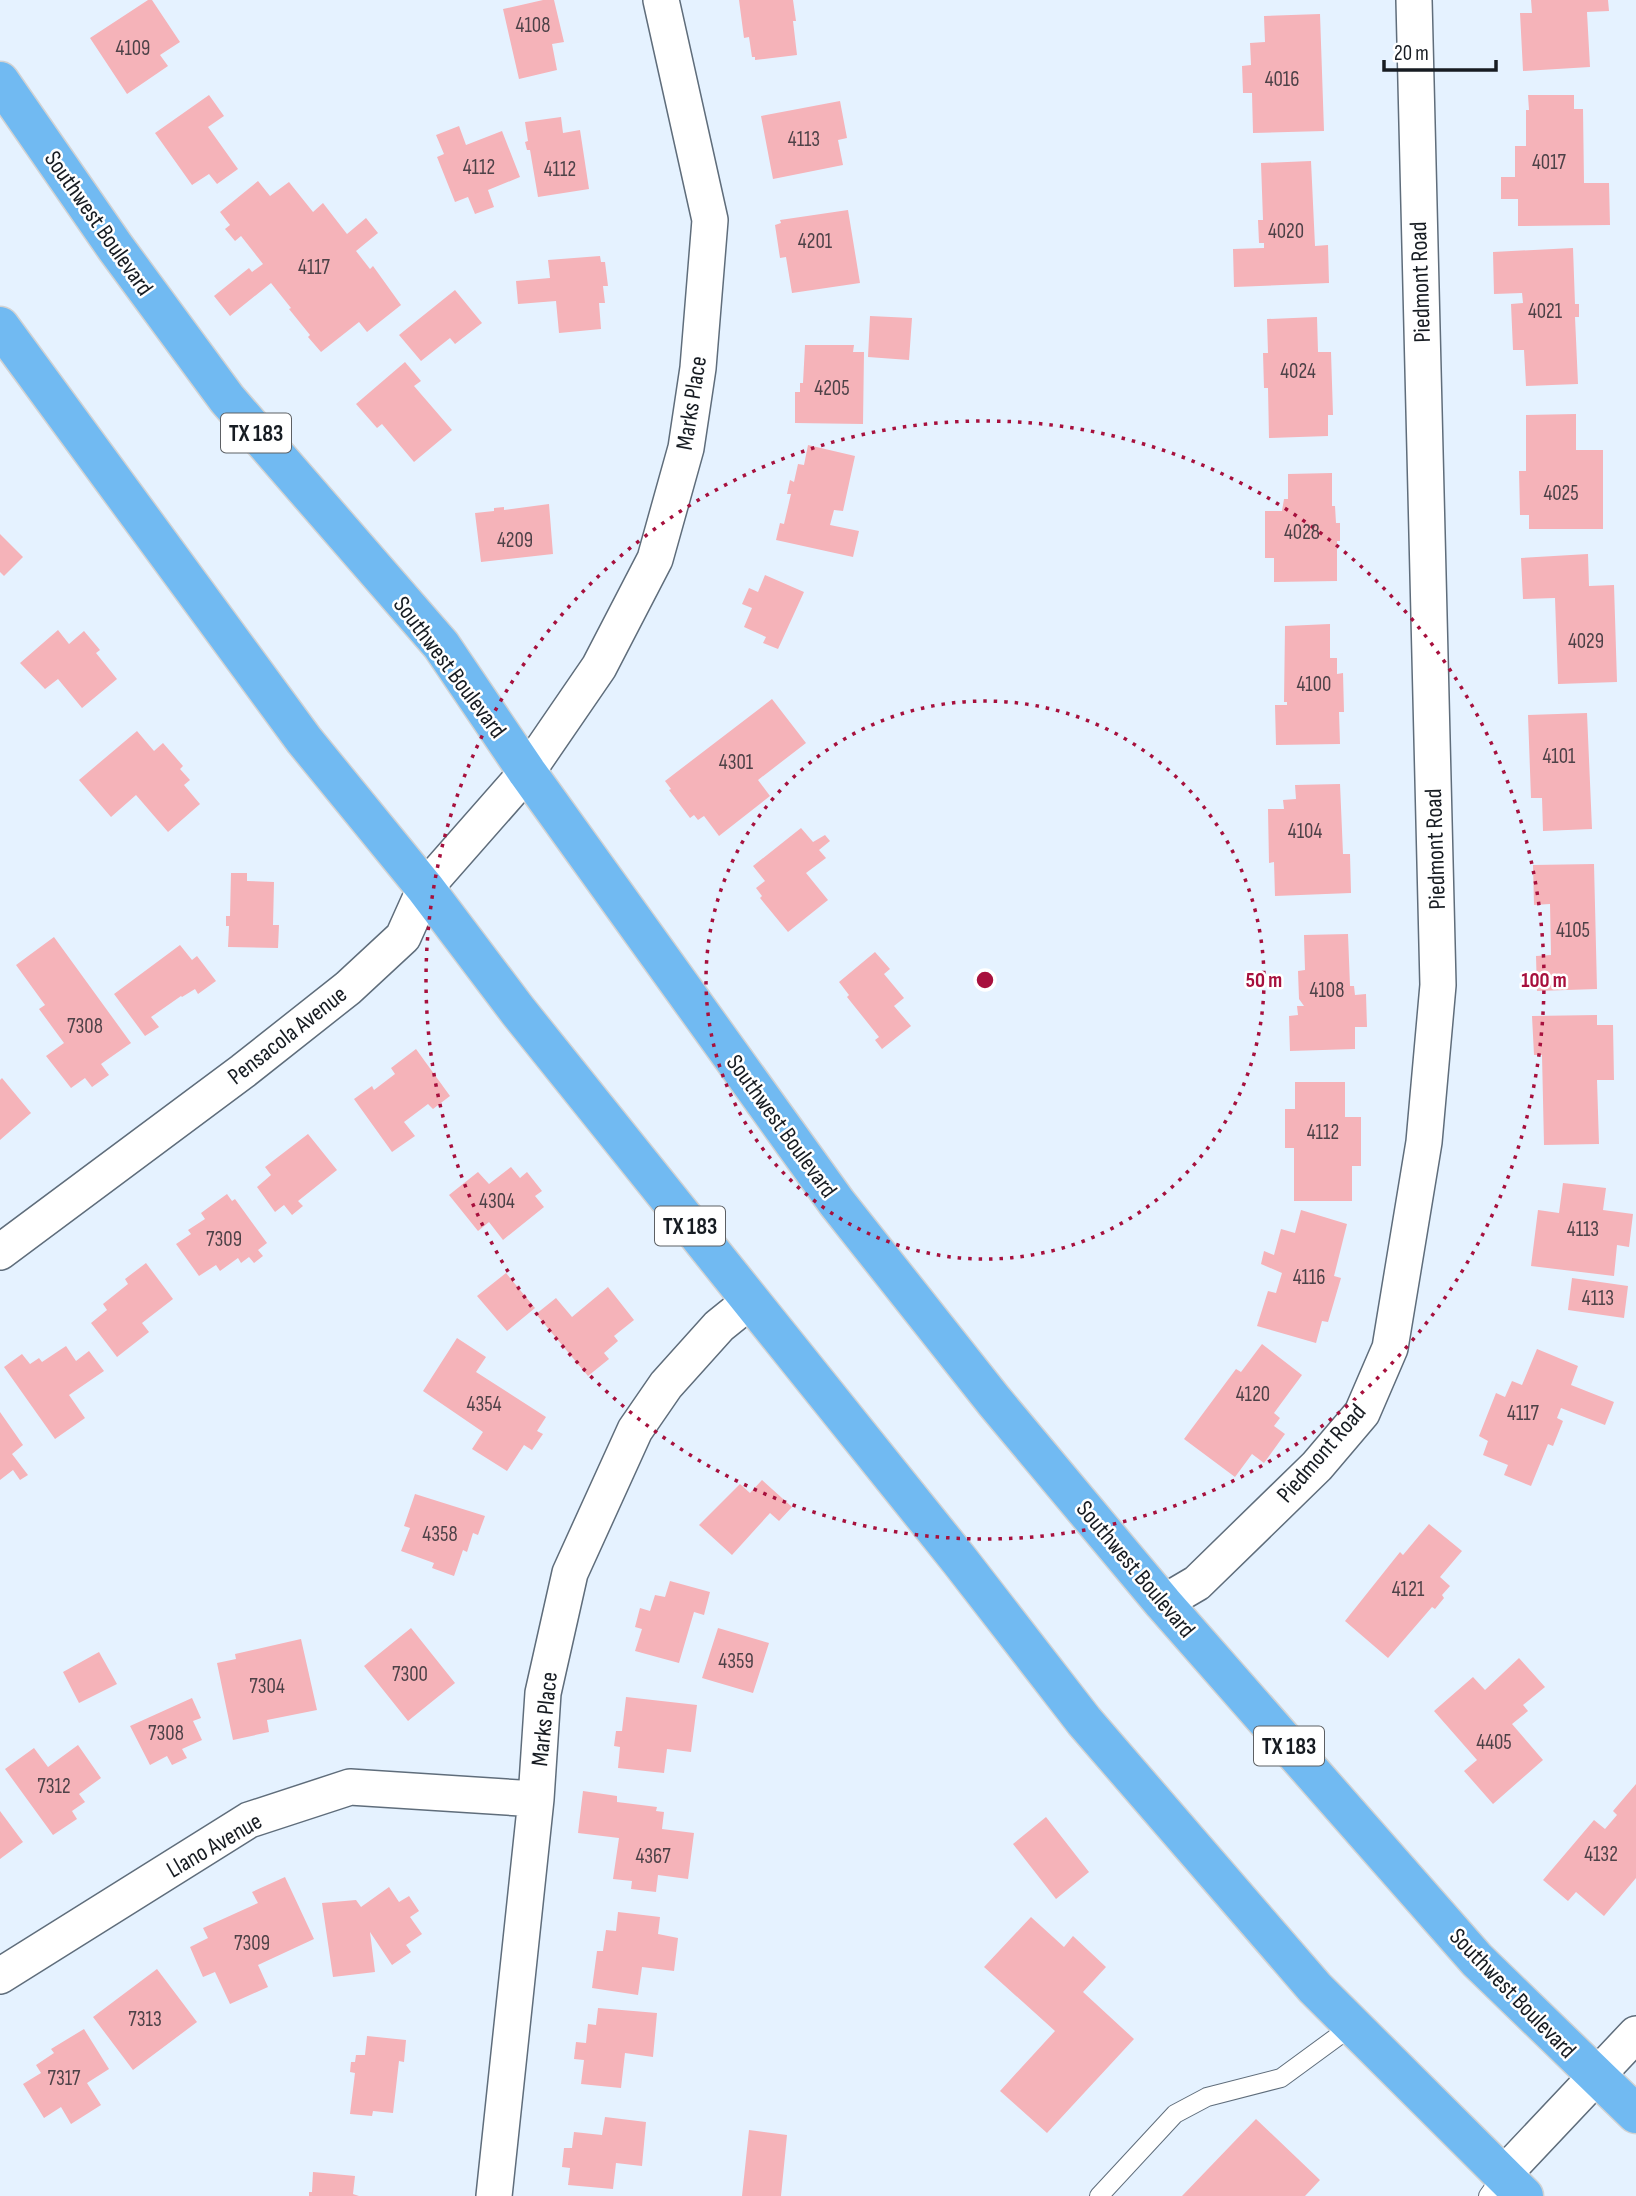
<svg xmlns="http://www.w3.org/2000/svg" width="1636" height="2196" viewBox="0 0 1636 2196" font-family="'Sofia Sans Condensed',sans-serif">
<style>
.building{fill:#f5b3b9}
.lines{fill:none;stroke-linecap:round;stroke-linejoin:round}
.service-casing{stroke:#5f6d7b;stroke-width:20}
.minor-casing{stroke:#5f6d7b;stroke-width:38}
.primary-casing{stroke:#d1d2d3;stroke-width:41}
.service{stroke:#fff;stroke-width:18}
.minor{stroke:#fff;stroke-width:35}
.primary{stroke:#71baf2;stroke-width:38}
.ring{fill:none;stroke:#a7103d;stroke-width:3.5;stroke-dasharray:3.5 7}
.labels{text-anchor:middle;stroke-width:5;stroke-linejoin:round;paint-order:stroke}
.number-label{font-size:21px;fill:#4e4248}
.shield{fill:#fff;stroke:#5d6064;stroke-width:2}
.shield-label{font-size:23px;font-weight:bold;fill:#171c22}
.street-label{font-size:24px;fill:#171c22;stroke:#fff}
.centre{fill:#a7103d;stroke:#fff;stroke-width:3.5}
.ring-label{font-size:21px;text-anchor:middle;font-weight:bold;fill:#a7103d;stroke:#fff;stroke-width:5;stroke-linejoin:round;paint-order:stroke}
</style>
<rect width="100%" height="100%" fill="#e5f2ff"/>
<path class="building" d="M148,0h4l28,42 -20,13 8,11 -41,28 -37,-56z
M543,0h11l10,42 -12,2 5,26 -38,9 -16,-70z
M739,0h54l3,21h-3l4,34 -42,5v-3h-3l-3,-20 -5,1z
M1531,0h77l1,11 -22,1 3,55 -67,4 -3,-58h12z
M1320,14l4,117 -71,2 -1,-40h-9l-1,-27 9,-1 -1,-22 15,-1 -1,-26z
M209,95l15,21 -16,11 30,42 -21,15 -8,-10 -17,11 -37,-52z
M1528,95h46v14h9l1,74h25l1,42 -92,1v-27h-17v-22h14v-31h11v-36h3z
M840,101l7,37 -9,2 5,25 -70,14 -12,-63z
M561,117l2,16 17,-3 9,59 -51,8 -8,-47h-3l-2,-8 3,-1 -3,-19z
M459,126l7,19 36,-14 18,46 -32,13 6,17 -19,7 -7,-17 -13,5 -18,-45 7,-3 -8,-19z
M1311,161l4,85 13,-1 1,38 -95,4 -1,-38 31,-1v-5h-5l-1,-23h5l-2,-57z
M258,181l12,15 19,-14 24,30 10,-9 24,31 19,-16 12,15 -22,18 14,18 3,-3 28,39 -34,27 -8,-10 -38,30 -13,-15 2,-2 -21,-26 2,-1 -20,-25 -41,33 -16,-20 35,-28 3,4 11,-8 -22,-28 -6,5 -10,-12 5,-4 -10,-13z
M848,210l12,73 -68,10 -6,-36 -6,1 -5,-33 6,-2 -1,-3z
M1573,248l2,56h4v13h-4l3,67 -52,2 -2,-36h-11l-2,-46 12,-1 -1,-10 -28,1 -1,-42z
M600,256l1,6h4l3,24h-5l2,17h-6l2,26 -42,4 -3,-32 -38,3 -2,-23 34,-3 -2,-18z
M455,290l27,33 -27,21 -5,-6 -29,23 -22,-26z
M870,316l42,2 -3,42 -41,-3z
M1317,317l1,35h13l2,63h-5v21l-59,2 -1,-50h-4l-1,-35h5l-1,-34z
M805,345h49l-1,7h11l-1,72 -68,-1v-31h5v-9h3z
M405,362l16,19 -7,5 38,44 -38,32 -32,-38 -5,4 -21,-24z
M1576,414v36h27v79h-74v-14h-9l-1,-44h7v-56z
M808,445l47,11 -12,55 -9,-1 -4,15 29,6 -6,26 -77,-17 4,-17 4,1 7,-30h-4l3,-14 4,2 4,-18 6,1z
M1332,473v33h3l1,17h4v18h-3v40l-63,1v-24h-9v-47h17l2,-12h4v-25z
M549,504l4,50 -72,8 -6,-49 19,-2v-3l10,-1v3z
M0,534l23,23 -19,19 -4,-4z
M1588,554l1,32 25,-1 3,97 -59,2 -3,-86 -32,1 -2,-41z
M765,575l39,17 -26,57 -15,-6 3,-6 -22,-10 8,-19 -10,-4 7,-16 9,4z
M1330,624v34h7v16l6,-1 1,39h-5l1,32 -64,1 -1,-40h12v-3h-3l1,-76z
M58,630l11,14 15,-13 16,19 -4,3 21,26 -35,29 -24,-29 -13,10 -25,-26z
M772,699l34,44 -48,37 12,16 -51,40 -15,-20 -6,4 -4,-5 -4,3 -21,-28 2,-1 -6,-8z
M1587,713l5,116 -49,2 -1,-33h-11l-3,-83z
M137,731l17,20 9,-8 20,23 -3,3 10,11 -6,5 16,19 -32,28 -32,-37 -25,22 -32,-37z
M1340,784l3,70h7l1,39 -76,3 -1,-34 -5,1 -1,-54h16l-1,-9 13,-1 -1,-14z
M801,828l12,14 12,-7 5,6 -11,9 7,8 -20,15 22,27 -40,32 -28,-34 2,-2 -6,-8 9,-7 -12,-15z
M1594,864l3,125 -60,2 -1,-35 15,-1 -1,-51 -16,1 -1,-40z
M231,873h16v8l27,1 -1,43h6l-1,23 -50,-1 1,-21h-3v-10h4z
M1348,934l2,52h4l1,9 11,-1 1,33h-12v22l-65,2 -1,-35 9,-1 -1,-9h7l-5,-7 -1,-28 7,-1 -1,-35z
M54,937l77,106 -30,21 8,11 -17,12 -7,-9 -14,10 -25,-32 18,-13 -25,-34 6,-4 -29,-40z
M180,945l12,15 5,-4 19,25 -18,13 -3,-5 -13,8 -1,-1 -30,21 8,10 -14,9 -31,-42z
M875,952l15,17 -6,5 20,24 -10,8 17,20 -29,23 -7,-9 4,-3 -32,-40 2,-2 -10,-13z
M1597,1015v10h16l1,55h-17l2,64 -55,1 -2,-90h-8l-2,-39z
M416,1049l34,47 -17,13 -5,-5 -24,18 11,14 -23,16 -38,-53 18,-13 2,4 21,-16 -4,-6z
M2,1078l29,35 -31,27v-60z
M1295,1082h50v35h16v49h-9v35h-58v-53h-9v-39h10z
M308,1134l29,36 -39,31 5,5 -11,9 -8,-10 -9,7 -18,-25 14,-12 -6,-8z
M511,1167l9,11 7,-6 15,19 -7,5 9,11 -41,33 -14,-18 -11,9 -29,-36 29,-23 11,12z
M1563,1183l43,5 -3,22 30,4 -4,33 -12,-2 -3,31 -83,-10 7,-56 21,3z
M227,1194l5,7 3,-2 32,44 -9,7 5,6 -9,7 -5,-6 -8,6 -3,-5 -18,13 -4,-6 -17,11 -23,-32 15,-10 -3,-4 17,-11 -4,-6z
M1301,1210l46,14 -13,52 7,2 -13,44 -6,-1 -6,22 -59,-17 11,-35 8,2 6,-20 -21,-9 3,-13 10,4 7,-26 14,4z
M146,1263l27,36 -31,24 7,9 -32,25 -26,-34 16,-13 -4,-6 25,-20 -3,-5z
M506,1273l29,35 -28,23 -30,-35z
M1572,1278l56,8 -4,32 -56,-8z
M608,1287l26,33 -20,16 4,5 -14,12 5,6 -21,17 -52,-62 20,-16 16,19z
M457,1338l29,19 -10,15 70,45 -9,14 6,3 -11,16 -8,-5 -17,26 -35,-22 11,-17 -60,-41z
M1262,1344l40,31 -28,38 6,5 -6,8 11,8 -21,29 -12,-9 -17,23 -51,-38 52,-70 5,3z
M66,1346l10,15 13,-10 15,20 -35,24 16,23 -30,21 -51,-72 18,-13 8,10 9,-6 3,4z
M1537,1349l41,17 -7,19 43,17 -9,23 -44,-17 -4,10 6,3 -10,25 -5,-2 -17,42 -27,-11 4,-10 -25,-10 5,-14 -9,-5 17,-43 9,4 7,-16 10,4z
M0,1412l23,33 -11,9 16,21 -8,5 -7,-10 -13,10z
M762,1480l30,27 -13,14 -9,-8 -38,42 -33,-30 41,-41 10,9z
M415,1494l70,22 -7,19 -5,-2 -6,19 -4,-2 -9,26 -22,-8 2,-5 -33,-12 9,-23 -6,-2z
M1429,1524l33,27 -22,26 10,9 -8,9 2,3 -9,11 -3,-2 -44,51 -43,-37 55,-69 3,3z
M670,1581l40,11 -6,23 -10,-3 -15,51 -44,-12 7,-22 -7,-2 5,-19 10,3 5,-16 10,2z
M411,1628l44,55 -47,38 -44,-55z
M718,1628l51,15 -16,50 -51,-15z
M301,1639l16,71 -50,10 2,12 -36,8 -16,-77 19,-4 -1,-5z
M99,1652l18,32 -38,19 -16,-31z
M1519,1658l26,29 -22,18 5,6 -16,13 31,36 -50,44 -29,-33 13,-11 -43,-49 39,-34 12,13z
M626,1697l71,8 -6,47 -24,-3 -3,24 -46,-5 2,-21 -6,-1 2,-15h6z
M192,1698l9,20 -8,3 9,19 -20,9 5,9 -15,7 -5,-9 -17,9 -20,-39z
M78,1745l23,33 -22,16 6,8 -13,9 5,8 -24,16 -48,-66 29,-21 14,19z
M1636,1784v94l-32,38 -28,-24 -8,9 -25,-21 51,-60 11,9 12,-14 -4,-4z
M583,1791l34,5v6l40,5 -1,4 8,1 -2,17 32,4 -6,46 -30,-4 -2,17 -25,-3 1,-8 -19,-2 6,-41 -41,-5z
M0,1811l23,31 -23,17z
M1046,1817l43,55 -33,27 -43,-55z
M285,1877l29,62 -56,26 10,22 -38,17 -15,-32 -12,5 -13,-30 18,-9 -5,-10 55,-25 -6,-11z
M389,1887l10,15 10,-6 10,15 -9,6 12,17 -16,11 5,7 -19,13 -22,-33 5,40 -42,5 -11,-74 34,-3 5,7z
M618,1912l42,5 -2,17 20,4 -4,33 -32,-4 -4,28 -46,-7 5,-37h6l3,-21 10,1z
M1031,1917l33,30 9,-11 33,31 -23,25 51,47 -87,94 -47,-42 55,-60 -71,-64z
M157,1969l40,53 -64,48 -40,-53z
M598,2008l59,5 -4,44 -28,-4 -4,35 -40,-4 3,-24 -10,-1 2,-17 10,1 2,-19 8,1z
M84,2029l25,40 -22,14 14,22 -30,19 -10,-17 -17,11 -21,-34 18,-11 -5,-8 18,-12 -3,-4z
M367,2036l39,4 -2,22 -5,-1 -6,52 -20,-2 -1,5 -22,-2 5,-41 -5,-1 1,-10h4l1,-7h9z
M605,2117l41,5 -4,44 -26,-3 -3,26 -45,-4 2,-17 -8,-1 2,-19h8l2,-16 28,3z
M1256,2119l64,61 -15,16h-123z
M749,2130l38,5 -6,61h-39z
M313,2172l42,4 -2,18 6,2h-50v-4h3z"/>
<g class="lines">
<defs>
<path id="service" d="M1099,2196l76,-82 32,-17 74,-19 71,-52
M1488,2196l15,-21"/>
<path id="minor" d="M0,1252l243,-181 105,-83 55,-51 22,-49 102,-116 72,-105 56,-108 31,-111 12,-80 12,-148 -49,-220
M1163,1603l34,-20 120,-117 45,-53 28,-65 34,-206 14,-157 -24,-985
M0,1976l249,-156 101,-33 186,12
M1503,2175l133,-141
M494,2196l42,-397 7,-106 27,-120 65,-143 31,-45 53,-59 31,-25"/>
<path id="primary" d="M0,81l115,166 112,152 214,246 86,127 310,431 157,198 169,202 314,357 159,154
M0,326l304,414 121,148 93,123 442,550 124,160 231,267 209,208"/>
</defs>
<use href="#service" class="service-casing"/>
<use href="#minor" class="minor-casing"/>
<use href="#primary" class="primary-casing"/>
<use href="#service" class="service"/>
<use href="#minor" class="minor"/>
<use href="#primary" class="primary"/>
</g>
<g class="ring">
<circle cx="985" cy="980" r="279"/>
<circle cx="985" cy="980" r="559"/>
</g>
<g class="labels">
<g class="number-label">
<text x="533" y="32">4108</text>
<text x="133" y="55">4109</text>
<text x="1282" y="86">4016</text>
<text x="804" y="146">4113</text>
<text x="1549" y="169">4017</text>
<text x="479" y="174">4112</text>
<text x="560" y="176">4112</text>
<text x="1286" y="238">4020</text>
<text x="815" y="248">4201</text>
<text x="314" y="274">4117</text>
<text x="1545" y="318">4021</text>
<text x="1298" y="378">4024</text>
<text x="832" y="395">4205</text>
<text x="1561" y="500">4025</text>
<text x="1302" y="539">4028</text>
<text x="515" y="547">4209</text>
<text x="1586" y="648">4029</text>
<text x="1314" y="691">4100</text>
<text x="1559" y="763">4101</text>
<text x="736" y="769">4301</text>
<text x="1305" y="838">4104</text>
<text x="1573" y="937">4105</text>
<text x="1327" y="997">4108</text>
<text x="85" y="1033">7308</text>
<text x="1323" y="1139">4112</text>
<text x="497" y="1208">4304</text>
<text x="1583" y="1236">4113</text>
<text x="224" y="1246">7309</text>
<text x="1309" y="1284">4116</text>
<text x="1598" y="1305">4113</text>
<text x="1253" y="1401">4120</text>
<text x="484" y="1411">4354</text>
<text x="1523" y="1420">4117</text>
<text x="440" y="1541">4358</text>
<text x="1408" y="1596">4121</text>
<text x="736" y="1668">4359</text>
<text x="410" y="1681">7300</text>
<text x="267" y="1693">7304</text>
<text x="166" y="1740">7308</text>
<text x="1494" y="1749">4405</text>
<text x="54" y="1793">7312</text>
<text x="1601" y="1861">4132</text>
<text x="653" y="1863">4367</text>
<text x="252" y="1950">7309</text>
<text x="145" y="2026">7313</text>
<text x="64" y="2085">7317</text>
</g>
<g class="shield">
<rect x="221" y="413.5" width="70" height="39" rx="5"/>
<rect x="655" y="1206.5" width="70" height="39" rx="5"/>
<rect x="1254" y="1726.5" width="70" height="39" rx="5"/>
</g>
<g class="shield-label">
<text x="256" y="441">TX 183</text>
<text x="690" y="1234">TX 183</text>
<text x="1289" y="1754">TX 183</text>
</g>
<g class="street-label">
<text transform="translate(99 223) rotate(55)" y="8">Southwest Boulevard</text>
<text transform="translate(1420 282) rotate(-92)" y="8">Piedmont Road</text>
<text transform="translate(691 403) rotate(-81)" y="8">Marks Place</text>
<text transform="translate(450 667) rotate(53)" y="8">Southwest Boulevard</text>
<text transform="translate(1435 849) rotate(-92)" y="8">Piedmont Road</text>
<text transform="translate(287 1035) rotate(-38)" y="8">Pensacola Avenue</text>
<text transform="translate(782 1126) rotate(54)" y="8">Southwest Boulevard</text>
<text transform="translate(1321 1453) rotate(-49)" y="8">Piedmont Road</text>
<text transform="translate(1136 1569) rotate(50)" y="8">Southwest Boulevard</text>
<text transform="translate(544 1719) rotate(-84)" y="8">Marks Place</text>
<text transform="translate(214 1845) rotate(-30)" y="8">Llano Avenue</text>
<text transform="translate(1513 1993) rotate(46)" y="8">Southwest Boulevard</text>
</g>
</g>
<circle cx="985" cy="980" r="10" class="centre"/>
<g class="ring-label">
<text x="1264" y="987">50 m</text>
<text x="1544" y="987">100 m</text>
</g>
<path d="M1384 60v10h112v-10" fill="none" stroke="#171c22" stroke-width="3.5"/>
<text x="1394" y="60" font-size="21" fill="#171c22" stroke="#ffffff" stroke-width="5" paint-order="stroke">20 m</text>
</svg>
